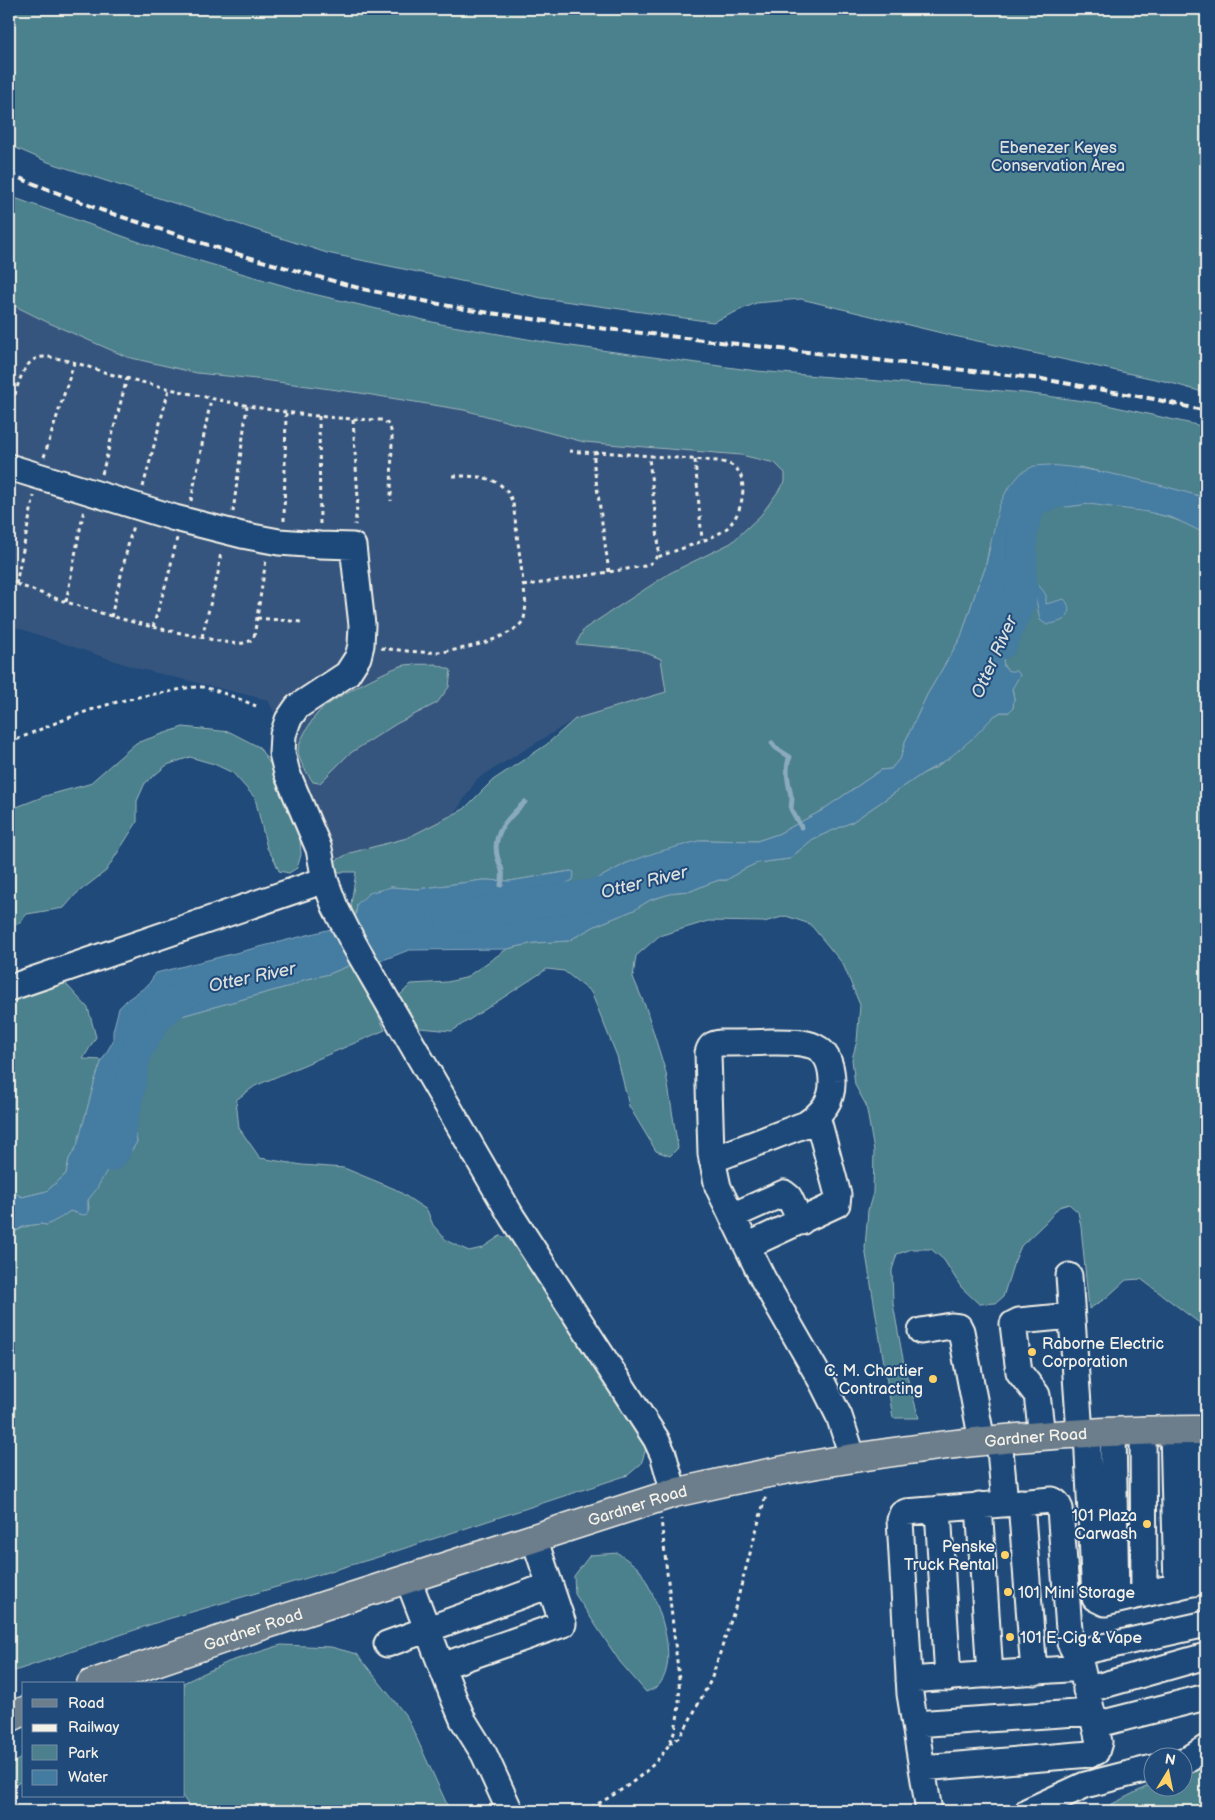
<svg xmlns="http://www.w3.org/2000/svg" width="1215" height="1820" viewBox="0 0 1215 1820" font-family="'Balsamiq Sans',sans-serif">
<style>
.built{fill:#35557e}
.green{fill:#4c808d;stroke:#a0b8ba}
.water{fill:#447ba1;stroke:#8aaabd}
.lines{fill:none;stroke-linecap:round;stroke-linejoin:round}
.stream{stroke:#8aaabd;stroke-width:5}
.river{stroke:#447ba1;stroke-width:31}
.minor-casing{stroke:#f4f1e8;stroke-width:29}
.major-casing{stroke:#f4f1e8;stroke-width:31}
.path{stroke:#f4f1e8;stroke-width:3;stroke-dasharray:4 4;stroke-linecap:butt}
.minor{stroke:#1f4a7a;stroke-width:25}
.major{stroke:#6c7d8c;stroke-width:28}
.rail{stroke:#f4f1e8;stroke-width:4;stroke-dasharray:8 4;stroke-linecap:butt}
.poi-dot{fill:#ffd166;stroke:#1f4a7a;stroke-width:2}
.labels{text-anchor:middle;stroke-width:4;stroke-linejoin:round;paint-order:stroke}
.park-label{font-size:16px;fill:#dbe0da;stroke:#1f4a7a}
.poi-label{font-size:16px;fill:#f4f1e8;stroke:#1f4a7a;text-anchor:start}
.street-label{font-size:16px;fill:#f4f1e8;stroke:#1f4a7a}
.water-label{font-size:18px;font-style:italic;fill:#dadfdd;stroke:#1f4a7a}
</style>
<rect width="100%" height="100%" fill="#1f4a7a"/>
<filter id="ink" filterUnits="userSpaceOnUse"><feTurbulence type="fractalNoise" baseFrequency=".02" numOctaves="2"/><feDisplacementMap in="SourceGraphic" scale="10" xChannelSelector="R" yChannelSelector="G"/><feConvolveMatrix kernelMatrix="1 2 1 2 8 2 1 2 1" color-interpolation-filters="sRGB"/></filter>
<g filter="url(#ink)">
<path class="built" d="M12,302l771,153 19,13 -135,224 -92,27 -98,60 -33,51 -106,37 -42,-109 -28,-58 -132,-32 -127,-43v-319z"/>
<path class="green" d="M9,9h1197v384l-42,-12 -210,-45 -153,-37 -45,4 -43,19 -171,-24 -215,-45 -279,-91 -39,-17z
M9,196l150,53 150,44 132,31 115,20 201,27 268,22 73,10 108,24v71l-55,-15 -72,-16 -88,71 -6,31 -7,16 -17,52 -34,58 -22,47 -4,15 -10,12 -10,1 -60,41 -43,23 -21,7 -55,-1 -75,23 -92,49 -29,6h-13l-4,-10 10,-5 24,-7 23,-3 25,-22 -61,10 -27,-1 -65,9 -27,-2 -34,17 -2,19 -4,-19 5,-32h-19l-10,-2 2,-6 21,-11 57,-15 57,-29 29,-29 53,-35 29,-26 91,-27 -5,-33 -22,-9 -63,-6 8,-15 86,-56 61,-30 30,-28 24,-33v-9l-10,-10 -34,-8 -157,-13 -120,-32 -104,-17 -104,-14 -59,-6 -70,-16 -80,-35 -38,-19z
M1059,503c12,6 19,1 31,1 29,-1 92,13 116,30v794l-65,-49 -15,1 -20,18 -17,11 -8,-82 -3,-15 -9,-8 -10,3 -13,15 -25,24 -8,19 -10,32 -7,6 -17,1 -18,-17 -17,-27 -13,-11h-19l-15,5 -5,16 1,34 12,66 14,48h-26l-28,-170 3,-38 5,-17 1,-42 -8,-46 -11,-20 -3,-26 5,-18 3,-36 -17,-41 -33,-40 -24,-8 -22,6 -56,-1 -49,15 -23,20 -3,21 13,31 20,65 12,75 -8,8 -14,-5 -27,-45 -12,-50 -26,-64 -27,-21 -17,-2 -95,62 -32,-3 -16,-10 -6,-21 13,-13 36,-2 18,-4 42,-29 27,-6 34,-2 27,-15 39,-16 16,-10 26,-8 15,-1 14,-6 14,-5h8l15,-10 15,-7 32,-4 24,-20 39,-17 70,-48 15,-7 57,-51 7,-4h8l4,-4 1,-10 -5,-27 -5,-4 -1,-8 12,-32 3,-29 -1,-34 -5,-26 13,-24 9,-7z
M435,664l16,6 -2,17 -12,16 -41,21 -47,30 -29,29 -7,-1c-6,-9 -14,-20 -15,-31 0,-9 13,-30 19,-37 10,-13 67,-43 84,-48 10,-3 23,-1 34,-2z
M183,727l47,5 29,15 25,38 16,50 1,20 -4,13 -8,5 -10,-2 -4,-10 -8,-13 -12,-50 -22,-25 -19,-9 -24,-7 -23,8 -22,18 -8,18v21l-31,49 -30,23 -12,14 -37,6 -9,10 -9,3v-117l36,-14 44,-12 47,-41z
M355,963l30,67 -130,56 -19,14 3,28 21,30 42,7 42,3 51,21 32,21 6,15 14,16 22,10 13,-3 18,-12 21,5 122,185 3,23 -5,15 -13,11 -253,83 -214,63 -152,52v-396l2,-2 3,-18 -5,-4v-18c13,-7 23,-13 38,-10l23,-14 9,3 10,-5 -1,-9c10,-13 15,-28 24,-39 8,-11 17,-6 25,-19 -5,-13 -13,-22 -16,-35 -5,-20 15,-67 32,-78l-1,-5 -8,1v-2l5,-4h21l124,-34 9,-5 26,-6z
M51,981l14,2 23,25 8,29 -13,22 19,1 -7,20 -18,66 -8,13 -3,15 -19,17 -25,6 -9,-5h-4v-197z
M618,1553c7,6 19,12 23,19 16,26 40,87 18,113 -3,3 -8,5 -13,7l-26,-30 -45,-68 -1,-18 16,-21z
M281,1645l50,2 26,7 50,63 43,94h-257l-11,-15 2,-112h-3l47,-22z
M24,1756v24l-15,8v-22z
M1206,1757v54h-108l54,-27v4h30l1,-19z"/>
<path class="water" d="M1049,465c53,4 106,18 157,33v36l-33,-16 -25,-6 -59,-8 -22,3 -8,-4 -25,4 -9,7 -8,12 -5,12 5,26v11c4,3 8,2 13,4 7,3 12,10 16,16v9l18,-5c6,5 7,16 -1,21 -5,3 -11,3 -16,5l-7,-5 -6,-31 -3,-3 -6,-1 -6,4 -4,38 -12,32 1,8 5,4h8l3,4 -8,14 2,9 -1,10 -4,4h-8l-7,4 -21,22 -25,21 -26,15 -70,48 -39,17 -24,20 -32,4 -15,7 -15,10h-8l-14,5 -14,6 -15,1 -26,8 -16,10 -39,16 -27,15 -34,2 -27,6 -98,1 -26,10 -18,-1 -36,15 -26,6 -9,5 -124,34h-21l-5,6 10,1 -1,3 -8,6 -13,22 -12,42 6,24 10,13 1,6 -5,8 -15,5 -6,8 -15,27 -8,10v14l-5,1 -13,-4 -8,6 -15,8 -6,-1 -17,2 -15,9v-43h4l9,5 25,-6 19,-17 3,-15 8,-13 18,-66 7,-20 11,-19v-10l6,-23 8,-8 21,-15 8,-12 199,-50 2,-19 12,-11 22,-6 27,2 65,-9 27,1 61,-10 3,1 -1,8 -27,13 -23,3 -24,7 -9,5 3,10h13l29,-6 92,-49 27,-10 48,-13 55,1 21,-7 43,-23 60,-41 10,-1 10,-12 4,-15 22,-47 34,-58 17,-52 7,-16 14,-63 8,-16 15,-18 12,-6z"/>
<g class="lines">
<path class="stream" d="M772,743l4,5 14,9c-6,11 -1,28 1,39l1,2 -1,11 10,18
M501,885c3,-13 1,-15 -3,-26 -8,-25 11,-42 27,-57"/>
<path class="river" d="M1001,644l20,-44 1,-69 9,-30 30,-10
M450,919l71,-14 82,-12
M110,1156l5,-5 11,-44 10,-55 22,-36 31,-25"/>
<defs>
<path id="minor" d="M9,467l166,51 67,17 37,7 41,3 33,1 9,79 -1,20 -3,12 -11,17 -50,33 -9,13 -5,15 -1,18 5,20 32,76 6,31 10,27 19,37 158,273 144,222 7,15 11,39
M9,988l316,-108
M712,1160l94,-36c16,-11 27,-23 26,-43 -1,-41 -28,-39 -61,-39 -16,1 -33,1 -50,1 -8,1 -11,2 -13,10l3,101 7,33 45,92 59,103 17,34 14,42
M732,1216l52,-23 5,4 12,25
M747,1246l90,-42 1,-9 -21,-79
M1069,1276l11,157
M921,1331l30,-5 8,1 2,4 21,110
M1143,1430l1,164
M1173,1430l4,157
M1192,1430l2,153
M1113,1432l3,168
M1087,1433l8,165 10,5 91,-21 5,-2 5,-9
M1042,1435l-5,-40 -18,-23 -6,-48 6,-3 52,-5
M999,1439l6,64
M1021,1502l13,170
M979,1505l11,170
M938,1509l10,169
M408,1579l47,122 8,19 21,34 26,57
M387,1644l163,-59
M1076,1653l130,-29
M442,1666l121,-42 -29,-86
M909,1680l172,-12
M1086,1690l120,-34
M915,1724l176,-12
M1095,1725l111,-28
M1182,1761l7,-2 17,-11
M922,1768l168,-14 6,-2 3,-10 -19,-80 -10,-19 -10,-134c-2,-5 -3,-7 -8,-9l-146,12 -4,2 -2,6 10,174 19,117
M1028,1811l57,-26 67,-17"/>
<g id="major">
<path id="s1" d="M91,1684l173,-59 410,-132c174,-40 353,-64 532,-63"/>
<path d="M9,1718l15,-7"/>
</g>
</defs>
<use href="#minor" class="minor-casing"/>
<use href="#major" class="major-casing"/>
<path class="path" d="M864,9c26,7 51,3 77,0
M319,416l1,109
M9,418c5,-17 10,-53 28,-60 16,-6 63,14 81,18 87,22 174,43 264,44 7,3 9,8 10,16l-1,65
M353,420l5,78 -3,27
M569,451l25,2
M44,457l30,-94
M695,460l7,80
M102,474l25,-96
M143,487l26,-98
M191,501l20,-102
M233,512l14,-106
M284,521l2,-110
M609,572l-15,-106v-13l6,-1 117,9c12,2 22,5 25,19 3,15 -2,35 -14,47 -12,12 -53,23 -70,30
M9,581c61,24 122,43 187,55 15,3 33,9 49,7 4,-1 6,-3 9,-6l12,-77
M16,584l18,-88
M523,586l122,-20c9,-4 12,-7 14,-18l-10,-90
M66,602l18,-93
M111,617l22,-92
M257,618l45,4
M153,627l16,-54 8,-35
M202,637l16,-64 3,-22
M381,648c18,2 37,5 55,4 20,0 75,-13 87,-31 2,-4 2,-11 3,-16l-13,-102c-2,-4 -4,-10 -8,-14 -13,-14 -35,-13 -52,-13
M9,743c54,-24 99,-43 159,-51 10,-2 24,-6 34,-5 19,4 37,12 54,19
M669,1744l10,-7 7,-10 25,-47 24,-72 31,-113
M584,1811c28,-14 69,-38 85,-67 10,-19 11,-44 10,-65l-18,-160"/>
<use href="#minor" class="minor"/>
<use href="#major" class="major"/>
<path class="rail" d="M9,174l92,36 129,42 132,37 108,21 111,16 461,53 112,20 52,12"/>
</g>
</g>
<g class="poi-dot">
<circle cx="1032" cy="1352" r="5"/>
<circle cx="933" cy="1379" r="5"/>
<circle cx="1147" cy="1524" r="5"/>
<circle cx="1005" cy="1555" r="5"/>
<circle cx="1008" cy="1592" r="5"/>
<circle cx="1010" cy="1637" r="5"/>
</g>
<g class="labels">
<g class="park-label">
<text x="1058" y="153">Ebenezer Keyes<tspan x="1058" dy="18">Conservation Area</tspan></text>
</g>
<g class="poi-label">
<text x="1042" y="1349">Raborne Electric<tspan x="1042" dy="18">Corporation</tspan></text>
<text x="923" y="1376" text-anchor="end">C. M. Chartier<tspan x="923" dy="18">Contracting</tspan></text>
<text x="1137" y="1521" text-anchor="end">101 Plaza<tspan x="1137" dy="18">Carwash</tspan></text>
<text x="995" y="1552" text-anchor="end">Penske<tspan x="995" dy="18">Truck Rental</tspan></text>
<text x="1018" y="1598">101 Mini Storage</text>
<text x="1020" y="1643">101 E-Cig &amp; Vape</text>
</g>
<g class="street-label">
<text dy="6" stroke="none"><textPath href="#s1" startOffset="980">Gardner Road</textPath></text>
<text dy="6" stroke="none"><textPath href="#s1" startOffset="575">Gardner Road</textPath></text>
<text dy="6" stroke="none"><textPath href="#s1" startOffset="171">Gardner Road</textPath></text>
</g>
<g class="water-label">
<text transform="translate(994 657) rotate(-66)" y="6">Otter River</text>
<text transform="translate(644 882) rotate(-14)" y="6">Otter River</text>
<text transform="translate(252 977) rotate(-12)" y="6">Otter River</text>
</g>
</g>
<rect width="1215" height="1820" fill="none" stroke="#1f4a7a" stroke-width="30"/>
<rect x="15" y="15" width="1185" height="1790" fill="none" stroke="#f4f1e8" stroke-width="2" filter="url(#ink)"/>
<rect x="22" y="1682" width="162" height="115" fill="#1f4a7a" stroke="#748da6"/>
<rect x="32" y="1699" width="25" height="8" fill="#6c7d8c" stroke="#748da6"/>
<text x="68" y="1708" font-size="15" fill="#f4f1e8">Road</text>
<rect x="32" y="1724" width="25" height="8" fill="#f4f1e8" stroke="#748da6"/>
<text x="68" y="1732" font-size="15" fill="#f4f1e8">Railway</text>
<rect x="32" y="1745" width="25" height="15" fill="#4c808d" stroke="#748da6"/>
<text x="68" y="1758" font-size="15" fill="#f4f1e8">Park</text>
<rect x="32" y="1770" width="25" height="15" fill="#447ba1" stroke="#748da6"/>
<text x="68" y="1782" font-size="15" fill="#f4f1e8">Water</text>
<g transform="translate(1168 1772) rotate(10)"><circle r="24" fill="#1f4a7a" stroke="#748da6"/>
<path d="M0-4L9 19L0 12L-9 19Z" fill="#ffd166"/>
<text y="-8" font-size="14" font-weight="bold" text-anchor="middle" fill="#f4f1e8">N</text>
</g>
</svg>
